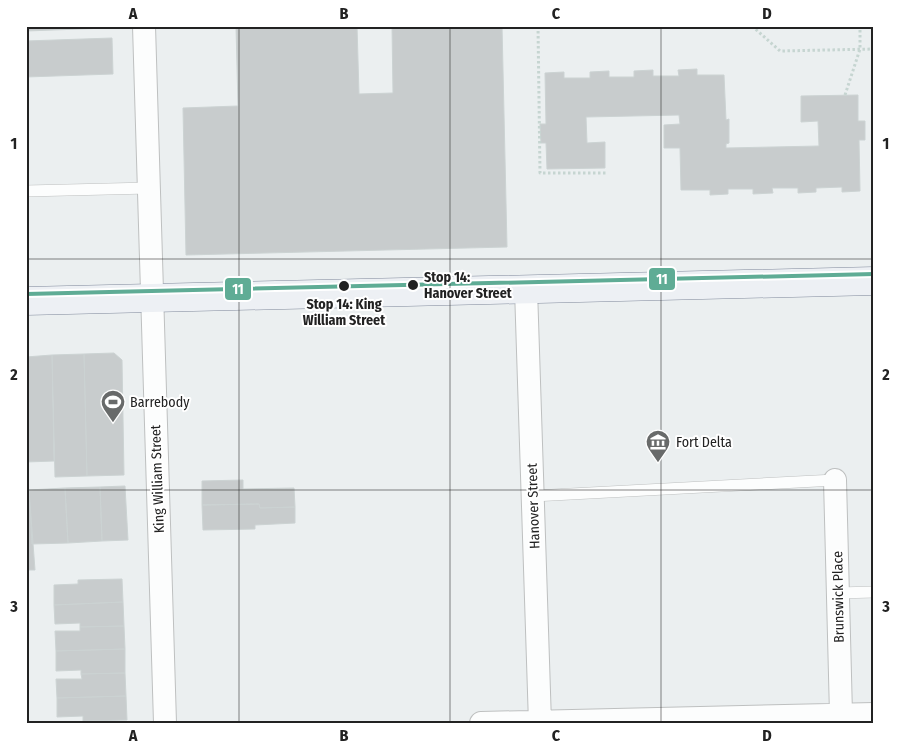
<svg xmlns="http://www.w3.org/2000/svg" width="900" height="749" viewBox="0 0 900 749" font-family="'Fira Sans Condensed',sans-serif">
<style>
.building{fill:#c8cccd;stroke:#ccd3d3}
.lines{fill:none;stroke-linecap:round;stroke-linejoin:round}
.lane-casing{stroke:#bec0c0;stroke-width:12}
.street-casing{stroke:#bec0c0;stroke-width:24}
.secondary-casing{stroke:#818a9c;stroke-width:29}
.path{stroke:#c6d5d1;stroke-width:3;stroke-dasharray:2.5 2.5;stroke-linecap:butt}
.lane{stroke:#fcfdfd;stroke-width:11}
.street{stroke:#fcfdfd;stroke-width:22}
.secondary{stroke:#edf0f4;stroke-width:28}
.tram-1-casing{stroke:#fff;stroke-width:8}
.tram-1{stroke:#5fac95;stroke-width:4}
.grid{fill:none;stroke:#222;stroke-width:1;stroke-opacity:0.55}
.stop-dot{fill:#222;stroke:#fff;stroke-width:2}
.labels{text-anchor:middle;stroke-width:4;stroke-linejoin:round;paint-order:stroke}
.stop-label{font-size:14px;font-weight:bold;fill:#222;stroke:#fff;text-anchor:start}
.poi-label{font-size:14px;fill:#222;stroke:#fff;text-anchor:start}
.street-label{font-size:14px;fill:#222;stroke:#fff}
.line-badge{stroke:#fff;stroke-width:2}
.badge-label{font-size:14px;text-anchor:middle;font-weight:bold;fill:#fff}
.neatline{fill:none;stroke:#222;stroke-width:2}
.grid-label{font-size:16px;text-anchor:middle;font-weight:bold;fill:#222}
</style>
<rect width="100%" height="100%" fill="#ebeff0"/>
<path class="building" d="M26,26h81v2l-81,3z
M236,26h121l2,68 34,-1 -1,-67h110l5,221 -321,8 -3,-147 55,-2z
M112,38l1,36 -87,3v-36z
M697,69v6h27l2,45 3,-1v24l-3,1v4l93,-2 -1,-25 -17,1v-26l57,-1v26h7v19h-6l1,51 -18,1v-5l-26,1v4l-18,1v-5h-26l1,5 -20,1v-5h-25v5l-18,1v-5h-29l-1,-42h-16v-23l16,-1 -1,-9 -93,2 1,26 18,-1v26l-58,1 -1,-26h-5l-1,-19h6l-1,-51 19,-1v6h26v-6l19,-1v6h25v-6l19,-1v6h26l-1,-6z
M114,353l8,7 2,115 -37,1 -3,-122z
M84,354l3,122 -32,1 -3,-122z
M52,355l2,106 -28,1v-105z
M243,480v9l51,-1 1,19 -35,1 -1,-4 -57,1v-24z
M125,486l3,54 -26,1 -2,-54z
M100,487l2,54 -34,2 -3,-55z
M65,488l3,55 -36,1 -3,-54z
M26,490h3l6,80h-9z
M259,504l1,4 35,-1v16l-40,2v4l-52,1 -1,-25z
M122,579l1,23 -69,3v-20l24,-1v-4z
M123,602l1,24 -44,1v-4l-25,1 -1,-19z
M124,626l1,23 -69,2 -1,-20h25v-4z
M125,649v24l-44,1v-4l-25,1v-20z
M125,673l1,23 -69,2 -1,-19h26l-1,-5z
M126,696l1,24 -44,1v-5l-26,1v-19z"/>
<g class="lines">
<defs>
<path id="lane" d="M26,191l123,-3
M533,496l302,-16
M838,593l36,-1"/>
<path id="street" d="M144,26l21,697
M526,289l14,434
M835,480l6,234
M481,723l393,-9"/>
<path id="secondary" d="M26,301l848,-20"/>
</defs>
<use href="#lane" class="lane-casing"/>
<use href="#street" class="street-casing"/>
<use href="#secondary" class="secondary-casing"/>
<path class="path" d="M538,26l2,147h66
M752,26l28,25 94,-2
M845,95l15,-46v-23"/>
<use href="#lane" class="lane"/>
<use href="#street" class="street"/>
<use href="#secondary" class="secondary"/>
<defs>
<path id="tram-1" d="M26,294l848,-20"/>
</defs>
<use href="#tram-1" class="tram-1-casing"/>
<use href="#tram-1" class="tram-1"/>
</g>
<path class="grid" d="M239,26v697M450,26v697M661,26v697M26,259h848M26,490h848"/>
<defs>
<symbol id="stadium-pin" viewBox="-11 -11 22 30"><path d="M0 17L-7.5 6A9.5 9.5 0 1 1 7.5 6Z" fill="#686a6a" stroke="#fff"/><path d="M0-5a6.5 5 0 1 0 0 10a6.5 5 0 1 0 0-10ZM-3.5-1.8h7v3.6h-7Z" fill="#fff"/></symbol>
<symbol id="museum-pin" viewBox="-11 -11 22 30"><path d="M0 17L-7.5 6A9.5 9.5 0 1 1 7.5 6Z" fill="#686a6a" stroke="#fff"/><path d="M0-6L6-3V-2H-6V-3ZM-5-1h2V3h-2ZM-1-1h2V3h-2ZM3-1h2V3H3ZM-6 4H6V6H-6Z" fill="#fff"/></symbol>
</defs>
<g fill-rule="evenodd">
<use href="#stadium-pin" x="99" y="388" width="28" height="38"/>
<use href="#museum-pin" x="644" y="428" width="28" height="38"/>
</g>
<g class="stop-dot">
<circle cx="413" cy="285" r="6"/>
<circle cx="344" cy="286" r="6"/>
</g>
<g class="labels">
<g class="stop-label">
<text x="424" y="282">Stop 14:<tspan x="424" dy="16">Hanover Street</tspan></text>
<text x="344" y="309" text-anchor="middle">Stop 14: King<tspan x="344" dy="16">William Street</tspan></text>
</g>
<g class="poi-label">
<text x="130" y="407">Barrebody</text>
<text x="676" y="447">Fort Delta</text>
</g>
<g class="street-label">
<text transform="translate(157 479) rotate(-92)" y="5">King William Street</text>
<text transform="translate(533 506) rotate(-92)" y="5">Hanover Street</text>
<text transform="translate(838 597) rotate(-91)" y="5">Brunswick Place</text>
</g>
</g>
<g class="line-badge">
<rect x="648" y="267" width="28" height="24" rx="5" fill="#5fac95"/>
<rect x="224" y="277" width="28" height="24" rx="5" fill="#5fac95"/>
</g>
<g class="badge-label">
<text x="662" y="284">11</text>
<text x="238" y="294">11</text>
</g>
<rect width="900" height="749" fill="none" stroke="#ffffff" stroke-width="55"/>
<rect x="28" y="28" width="844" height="694" class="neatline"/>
<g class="grid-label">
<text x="133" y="19">A</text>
<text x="344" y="19">B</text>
<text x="556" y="19">C</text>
<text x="767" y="19">D</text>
<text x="14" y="149">1</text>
<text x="886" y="149">1</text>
<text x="14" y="380">2</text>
<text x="886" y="380">2</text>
<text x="14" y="612">3</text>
<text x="886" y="612">3</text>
<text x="133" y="741">A</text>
<text x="344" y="741">B</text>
<text x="556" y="741">C</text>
<text x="767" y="741">D</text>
</g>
</svg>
